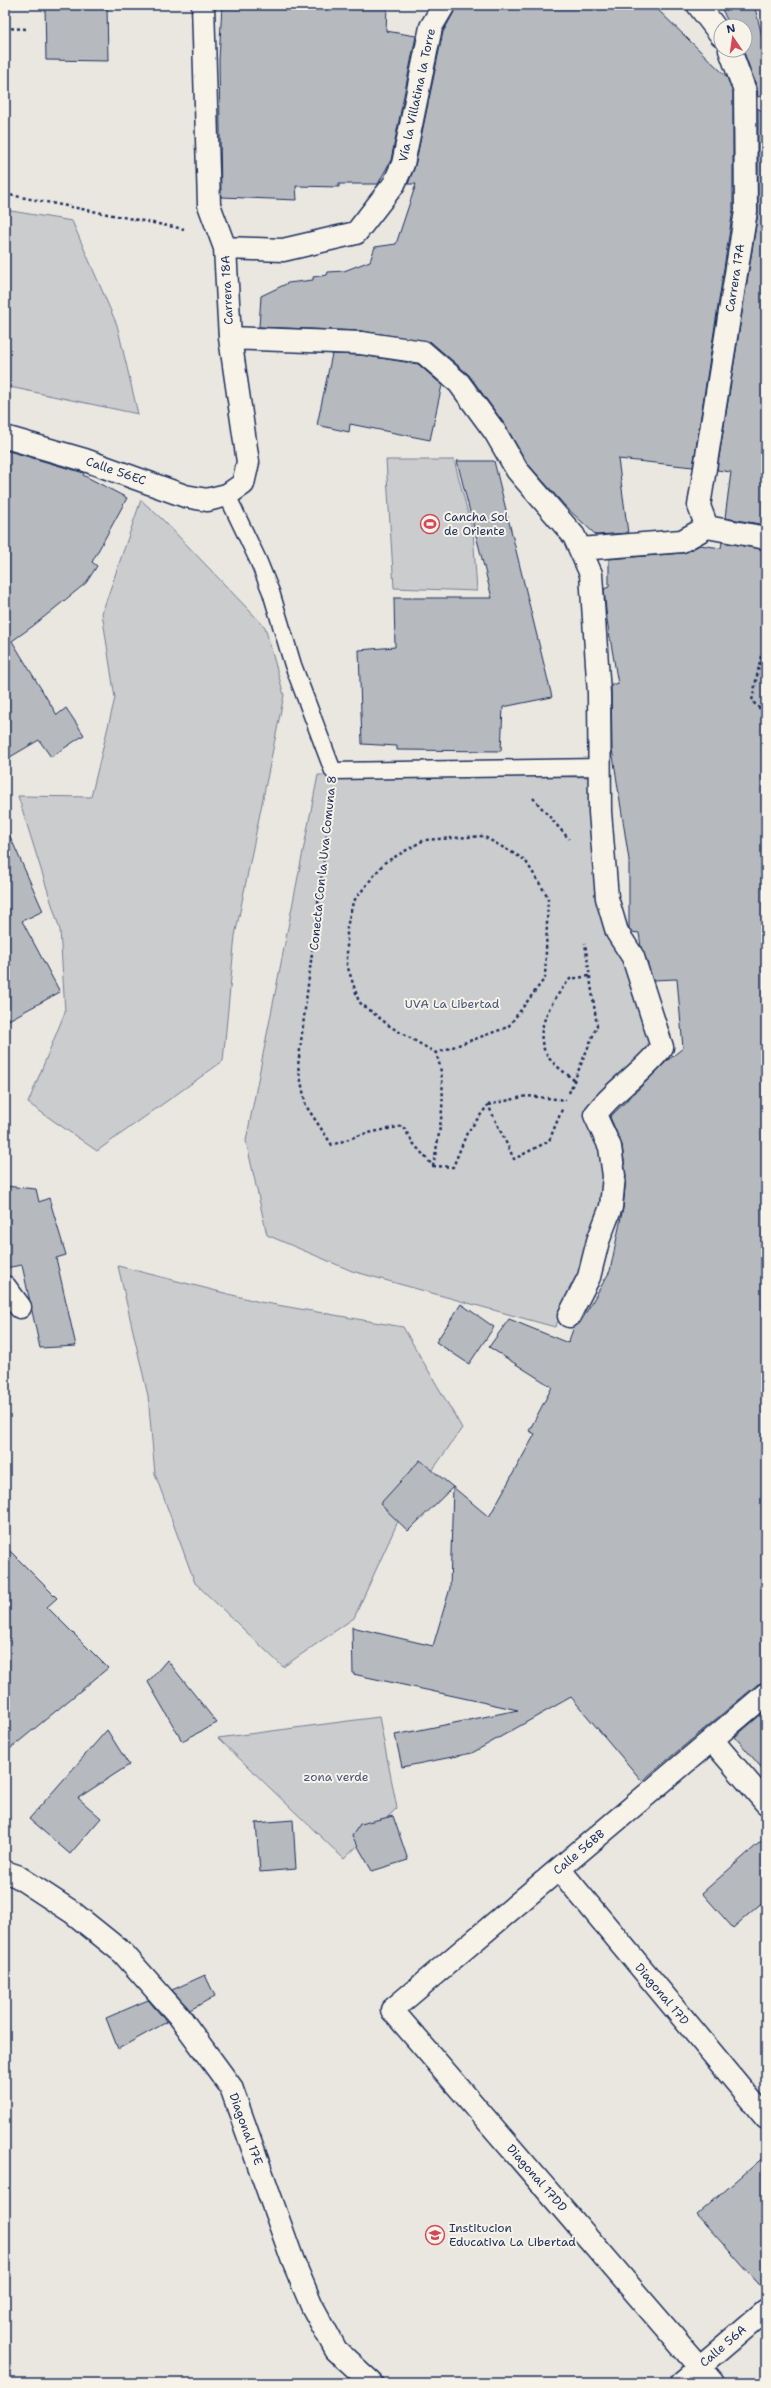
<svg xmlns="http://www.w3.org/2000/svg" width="771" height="2388" viewBox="0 0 771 2388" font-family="'Shantell Sans',sans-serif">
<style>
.green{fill:#cbcccd;stroke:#737e96}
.building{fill:#b6babf;stroke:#1b2f5e}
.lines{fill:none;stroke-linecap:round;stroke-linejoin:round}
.service-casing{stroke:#1b2f5e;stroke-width:19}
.minor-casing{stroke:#1b2f5e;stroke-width:25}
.tertiary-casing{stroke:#1b2f5e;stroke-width:25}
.path{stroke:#1b2f5e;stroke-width:2.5;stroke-dasharray:3 3;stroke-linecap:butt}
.service{stroke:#f7f3e8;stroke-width:16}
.minor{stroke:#f7f3e8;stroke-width:22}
.tertiary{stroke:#f7f3e8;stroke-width:22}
.labels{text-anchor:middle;stroke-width:4;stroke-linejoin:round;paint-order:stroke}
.street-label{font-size:12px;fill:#1b2f5e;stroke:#f7f3e8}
.poi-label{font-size:12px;fill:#1b2f5e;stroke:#f7f3e8;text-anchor:start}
.park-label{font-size:12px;fill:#47567a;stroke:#f7f3e8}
</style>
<rect width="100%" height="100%" fill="#eae7e0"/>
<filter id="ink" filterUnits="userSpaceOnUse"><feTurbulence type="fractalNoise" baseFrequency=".025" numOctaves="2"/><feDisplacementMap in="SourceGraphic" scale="8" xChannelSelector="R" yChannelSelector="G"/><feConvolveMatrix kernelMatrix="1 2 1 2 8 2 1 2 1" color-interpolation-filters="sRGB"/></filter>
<g filter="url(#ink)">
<path class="green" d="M5,210l67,11 45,104 21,89 -133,-28z
M386,460h68l19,72 4,59 -83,-3z
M141,500l23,21 101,106 19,68 -49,241 -12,125 -126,90 -69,-48 37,-91 -5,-82 -42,-134 73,1 24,-99 -13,-85z
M318,775l275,2 11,128 52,140 -56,55 8,77 -24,96 -29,54 -203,-56 -85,-36 -21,-94z
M118,1266l142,36 143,25 59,101 -62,89 -46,101 -71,49 -88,-84 -40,-109 -7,-78z
M379,1717l18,91 -53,51 -126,-121z"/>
<path class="building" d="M45,5h62l1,56 -62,-1z
M222,5l165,1 -1,25 30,5 -25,124 -13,24h-39v3l-43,-1 1,14 -76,-3 -2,-137z
M461,5h192l74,72 6,16v117l-40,257 -75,-8 10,74 -32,2 -29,-27 -40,-45 -22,-38 -36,-50 -38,-33 -69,-11 -103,-4 2,-31 27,-13 25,-3v-3l14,-2 1,-3 16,-1 26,-10 5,-14 21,-3 20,-60h-8l7,-18 28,-134 11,-20z
M720,5l35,3 11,44v42l-8,3 -1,-10 -14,-37h2v-24h-15z
M758,108l8,8v409l-41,-7 6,-46 -14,-2 41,-257z
M332,354l28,1 58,9 24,21 -12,55 -80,-16 -1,8 -32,-7z
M5,450l79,23 -1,2 44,23 -35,64 5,4 -11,17 -53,43 -21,15 45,74 9,-7 18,27 -33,22 -12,-17 -34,20z
M457,461h37l58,236 -49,10 -2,44 -104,-1v-4l-35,-2 -3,-94 36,-3 -1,-49h98z
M722,542l44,8v1132l-8,2 -116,97 -71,-84 -99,56 -70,14 -7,-32 123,-25 -165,-36 -1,-47 81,19 17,-58 3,-101 36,30 46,-83 -6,-3 23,-44 -63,-40 20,-28 59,24 6,-16 6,-4 30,-52 13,-63 3,-31 -4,-32 -12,-28 58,-57 15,-12 -6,-69 -24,1 -12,-33 -2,-14 -7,-1 -3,-4v-68l-17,-111 -1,-65h7l-11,-64 -3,-31 5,-2v-28l74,-6 17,-8 21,3z
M5,825l38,86 -21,10 38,71 -55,30z
M5,1186l31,3 3,13 10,-4 17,57 -10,3 20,88 -36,2 -18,-83 -17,3z
M461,1304l33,23 -25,37 -33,-22z
M420,1460l33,27 -45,44 -28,-27z
M5,1546l52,52 -10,9 61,61 -103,85z
M167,1660l50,63 -35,18 -34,-59z
M766,1710v63l-31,-36z
M107,1730l22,35 -51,33 23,20 -31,36 -41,-35z
M393,1816l15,44 -36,11 -20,-35 8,-12z
M293,1820l3,49 -36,3 -4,-49z
M766,1837v62l-33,29 -31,-35z
M205,1975l10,21 -25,14 -18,-20z
M148,2000l19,22 -49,27 -12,-31z
M766,2155v137l-69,-77z"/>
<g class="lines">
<defs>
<path id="service" d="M227,495l31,65 13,32 22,73 40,106 268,-4"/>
<path id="minor" d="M225,248l58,2 73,-17 38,-49 9,-20 28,-137 13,-22
M230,338l131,5 62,9 36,31 36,49 22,38 57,66 17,38 8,120 1,118 7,86 10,34 16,25 29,90c-19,26 -48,42 -67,68l15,32 4,29 -3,31 -13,34 -9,36 -20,39
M5,437l80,23 100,36 22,4 20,-5 16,-11 5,-22 -18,-124 -5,-90 -16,-43 -6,-200
M580,549l102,-8 25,-14
M5,1287l15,20
M712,1740l54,63
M559,1869l207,249
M5,1872l12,4 55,36 51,41 56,63 52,71 62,174 19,45 24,44 36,33
M681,2383l85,-73
M713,2383l-321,-373 374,-316"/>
<path id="tertiary" d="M698,5l23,30
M730,50l15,41 1,120 -47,295 8,21 59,11"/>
</defs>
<use href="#service" class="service-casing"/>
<use href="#minor" class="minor-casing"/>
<use href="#tertiary" class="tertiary-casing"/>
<path class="path" d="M5,28l22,1
M5,194l179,35
M761,656l-9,45 14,14
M533,798l36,41
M331,799l-33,267 8,40 26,39 31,-11 40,-8 10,17 20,23c7,-36 16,-78 3,-113l-45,-26 -32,-25 -12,-37v-38l6,-25 31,-39 40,-23 59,-4 42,24 23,37 -3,81 -37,49 -72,26
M574,1080c-8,-7 -22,-16 -27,-25 -16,-25 7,-57 23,-76l19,-3
M569,1093l28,-67 -12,-83
M488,1105l39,-9 39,4
M433,1166l20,1 14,-34 21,-28 26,54 35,-18 14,-34"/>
<use href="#service" class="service"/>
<use href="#minor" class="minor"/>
<use href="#tertiary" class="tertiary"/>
</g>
</g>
<defs>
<symbol id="stadium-ring" viewBox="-11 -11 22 22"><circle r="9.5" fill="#f7f3e8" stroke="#d1495b" stroke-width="1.5"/><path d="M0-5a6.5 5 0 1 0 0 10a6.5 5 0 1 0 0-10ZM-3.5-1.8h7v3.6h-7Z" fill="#d1495b"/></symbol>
<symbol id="school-ring" viewBox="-11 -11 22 22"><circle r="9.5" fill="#f7f3e8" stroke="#d1495b" stroke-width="1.5"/><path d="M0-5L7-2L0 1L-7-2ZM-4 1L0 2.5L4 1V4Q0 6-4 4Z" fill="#d1495b"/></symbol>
</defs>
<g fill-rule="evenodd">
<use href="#stadium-ring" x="419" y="513" width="22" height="22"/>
<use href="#school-ring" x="424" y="2224" width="22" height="22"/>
</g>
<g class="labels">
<g class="street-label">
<text transform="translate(417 95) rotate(-78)" y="4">Vía la Villatina la Torre</text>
<text transform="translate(735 278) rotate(-81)" y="4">Carrera 17A</text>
<text transform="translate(227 290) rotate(-93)" y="4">Carrera 18A</text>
<text transform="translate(116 471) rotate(19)" y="4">Calle 56EC</text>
<text transform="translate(323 863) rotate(-84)" y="4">Conecta Con la Uva Comuna 8</text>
<text transform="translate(579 1852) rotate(-40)" y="4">Calle 56BB</text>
<text transform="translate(662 1994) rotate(50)" y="4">Diagonal 17D</text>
<text transform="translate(246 2129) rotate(70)" y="4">Diagonal 17E</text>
<text transform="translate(537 2178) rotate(49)" y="4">Diagonal 17DD</text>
<text transform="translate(723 2346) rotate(-41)" y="4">Calle 56A</text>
</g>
<g class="poi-label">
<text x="444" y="521">Cancha Sol<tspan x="444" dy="14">de Oriente</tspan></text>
<text x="449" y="2232">Institucion<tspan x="449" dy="14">Educativa La Libertad</tspan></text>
</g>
<g class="park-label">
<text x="452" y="1008">UVA La Libertad</text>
<text x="336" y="1781">zona verde</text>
</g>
</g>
<rect width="771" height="2388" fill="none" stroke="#f7f3e8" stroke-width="20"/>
<rect x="10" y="10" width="751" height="2368" fill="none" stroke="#1b2f5e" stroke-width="1.5" filter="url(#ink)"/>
<g transform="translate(733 38) rotate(347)"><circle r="19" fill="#f7f3e8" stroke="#9fa5b1"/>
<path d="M0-3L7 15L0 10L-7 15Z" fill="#d1495b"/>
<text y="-6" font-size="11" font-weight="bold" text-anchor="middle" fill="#1b2f5e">N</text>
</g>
</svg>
